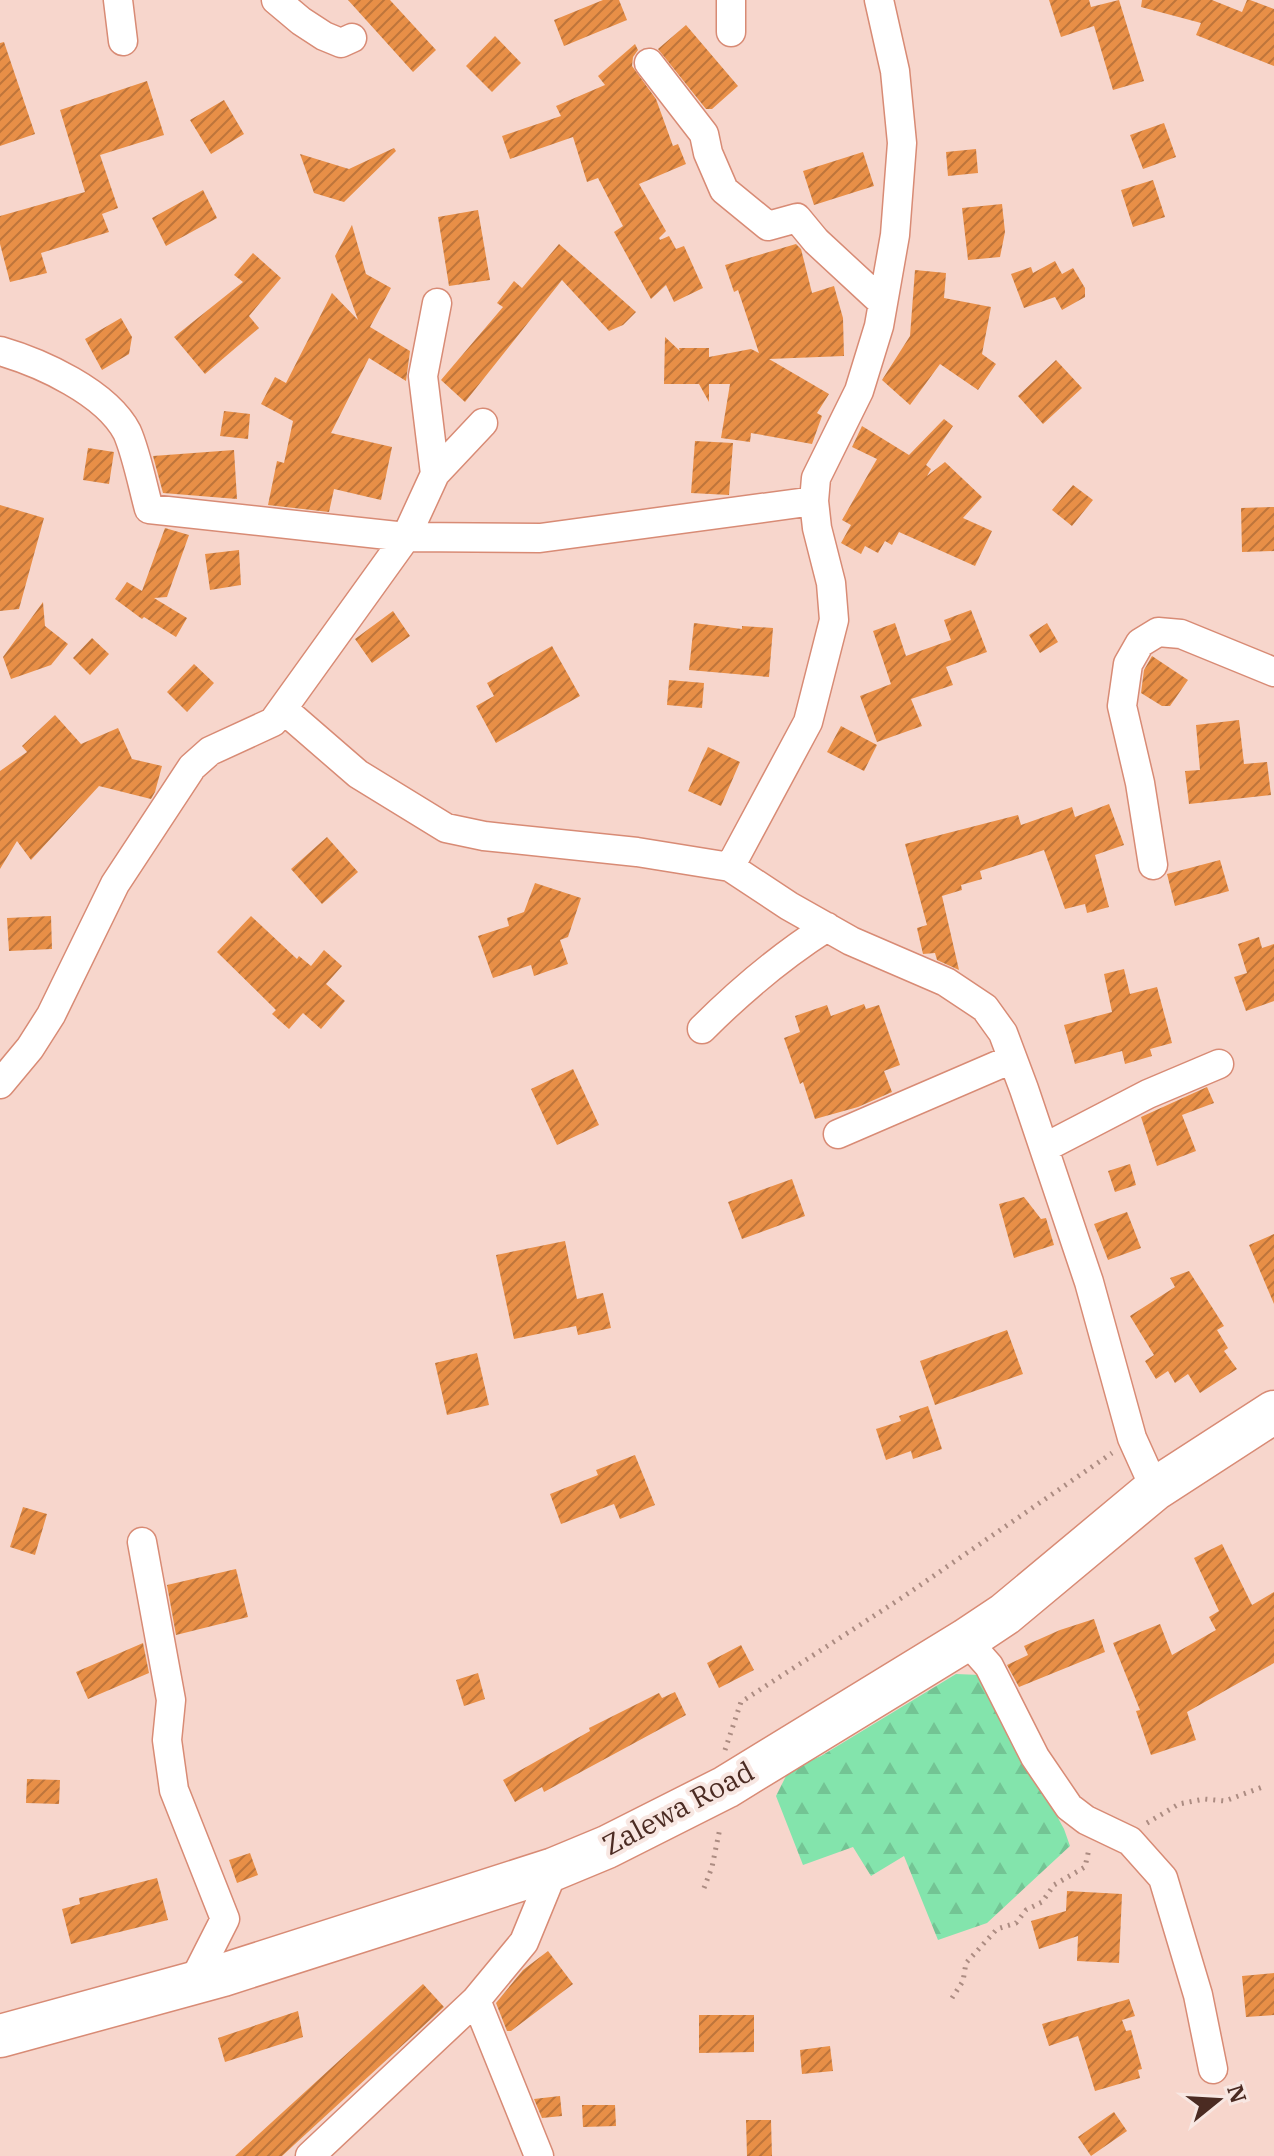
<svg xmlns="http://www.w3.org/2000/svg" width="1274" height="2156" viewBox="0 0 1274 2156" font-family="'IBM Plex Serif',serif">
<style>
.forest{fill:url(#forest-firs)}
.building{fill:url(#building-hatch)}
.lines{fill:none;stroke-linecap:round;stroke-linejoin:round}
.minor-casing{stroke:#d88b75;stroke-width:31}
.highway-casing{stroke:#d88b75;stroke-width:45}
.path{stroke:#ac8c82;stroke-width:5;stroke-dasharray:2 6;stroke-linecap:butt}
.minor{stroke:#fff;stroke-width:28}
.highway{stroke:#fff;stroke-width:42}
.labels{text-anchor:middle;stroke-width:8;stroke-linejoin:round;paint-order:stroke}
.street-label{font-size:28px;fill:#4b2b22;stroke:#f8e7e2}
</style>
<defs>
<pattern id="forest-firs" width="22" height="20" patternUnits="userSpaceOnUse" patternTransform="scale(2)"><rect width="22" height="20" fill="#83e4ac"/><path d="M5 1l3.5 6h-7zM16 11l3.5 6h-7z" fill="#73c494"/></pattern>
<pattern id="building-hatch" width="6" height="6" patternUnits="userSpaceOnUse" patternTransform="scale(2)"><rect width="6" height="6" fill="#e88f47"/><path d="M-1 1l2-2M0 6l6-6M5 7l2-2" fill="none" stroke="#be753b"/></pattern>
</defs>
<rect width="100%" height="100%" fill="#f7d6cc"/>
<path class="forest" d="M956,1674l24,1 84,154 6,17 -83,77 -49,17 -34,-84 -33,20 -18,-29 -50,18 -27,-69 13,-26 32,-14z"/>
<path class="building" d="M348,0h42l46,50 -23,22z
M603,0h16l8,20 -63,26 -10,-26z
M1049,0h40l2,7 28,-7 25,81 -31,9 -19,-64 -33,11z
M1142,0h70l30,12 5,-12h3l24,9v57l-78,-31 5,-12 -60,-16z
M686,25l52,61 -26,23h-6l-48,-60z
M495,36l26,27 -29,29 -26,-26z
M4,42l31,92 -35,12v-103z
M635,44l3,6 -5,7 -1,9 24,33 17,47 5,-2 8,20 -47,20 27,47 -7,7 1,2 9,-4 7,13 8,-3 19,42 -29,14 -8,-17 -15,14 -37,-67 9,-6 -25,-48 -11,4 -14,-45 -63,22 -8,-23 59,-20 -5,-10 49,-21 -7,-9z
M147,81l17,54 -64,20 18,53 -16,6 7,18 -68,21 6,20 -37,9 -10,-38v-28l85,-24 -25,-82z
M224,100l20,34 -33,20 -21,-34z
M1164,123l12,34 -33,12 -13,-34z
M394,148l2,3 -52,51 -30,-9 -14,-39 49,15z
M976,149l2,24 -30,3 -2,-24z
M863,152l11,34 -60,19 -11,-34z
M1153,180l12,37 -32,10 -12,-37z
M203,190l14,28 -51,28 -14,-28z
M1002,204l3,28 -5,25 -32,3 -6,-52z
M478,210l12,70 -41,6 -11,-69z
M352,225l14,49 25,14 -21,39 40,24 -4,30 -37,-23 -38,75 61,14 -11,53 -47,-11 -5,23 -61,-7 9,-44 7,2 9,-42 -32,-17 14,-27 11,6 46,-90 26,27 -23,-64z
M559,244l77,68 -13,13 -14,6 -47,-51 -97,122 -24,-22 62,-73 -6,-4 17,-22 8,7z
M796,244l5,5 11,44 22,-7 9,32 1,38 -75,3 60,35 -12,19 5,3 -10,28 -61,-11 -1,9 -29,-4 9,-54h-21v18l-10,-18h-35l1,-47 15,14 -1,-3h30v9l42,-8 8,4 -21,-63 -4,2 -9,-27z
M253,253l28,25 -32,38 10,12 -54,46 -31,-37 69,-55 -9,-7z
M1055,261l7,13 11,-6 12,20v9l-23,13 -7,-13 -31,11 -13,-34 20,-7 2,6z
M915,270l31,3 -2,25 47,9 -9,47 14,10 -18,26 -38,-26 -30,41 -28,-25 28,-44z
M121,318l11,19 -3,17 -27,16 -17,-31z
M1056,360l26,28 -39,36 -25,-28z
M224,411l26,3 -2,25 -28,-3z
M944,419l9,7 -27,39 5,4 -4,7 18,-14 37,35 -19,21 29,13 -17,35 -76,-34 -7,13 -7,-4 -7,12 -13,-7 -4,8 -20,-11 10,-18 -9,-5 35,-61 -25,-12 10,-21 47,29z
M695,441l38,2 -4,52 -38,-2z
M88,448l26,4 -5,32 -26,-4z
M234,450l3,49 -74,-6 -10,-37z
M1073,485l20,15 -21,26 -20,-16z
M0,505l44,13 -25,91 -19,2z
M1274,507v44l-32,1 -1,-44z
M165,528l24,7 -22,62 -13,1 33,20 -11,19 -32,-20 -2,2 -27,-20 12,-17 15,9z
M239,550l2,35 -31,5 -5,-36z
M43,602l2,24 23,18 -17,21 -40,14 -8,-22z
M971,610l16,42 -41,15 7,18 -42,14 11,27 -45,16 -17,-46 31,-12 -18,-53 22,-8 11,33 45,-16 -7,-20z
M393,611l17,25 -38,27 -17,-24z
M694,623l48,6v-3l31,2 -4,49 -80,-7z
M1047,623l11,19 -18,11 -11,-18z
M92,638l17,16 -19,21 -17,-17z
M552,646l28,50 -84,47 -20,-37 18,-10 -7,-13z
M1152,656l36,24 -18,26h-8l-21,-13 3,-23z
M194,664l20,19 -27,29 -20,-20z
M669,680l35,3 -2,25 -35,-3z
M55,715l26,29 37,-16 14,31 30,7 -7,26 -4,7 -52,-13 -68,74 -14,-19 -17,28v-98l27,-19 -5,-6z
M1239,720l5,44 23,-2 4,33 -82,9 -4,-33 15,-1 -4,-45z
M841,726l36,19 -13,26 -37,-19z
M708,747l32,15 -19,44 -33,-15z
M1109,804l15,41 -29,10 14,52 -22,6 -2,-9 -20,5 -21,-59 -64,21 2,8 -21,6 1,5 -20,6 17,74 -22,-10 -2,-7 -12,1 -6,-26 10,-3 -22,-81 113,-29 3,10 51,-18 3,10z
M327,837l31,35 -36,32 -31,-35z
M1220,860l9,31 -54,15 -8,-32z
M535,883l46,15 -13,39 -8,3 8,24 -34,12 -3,-11 -38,13 -15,-42 31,-10 -2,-8 17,-6z
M51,916l1,33 -43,2 -2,-33z
M251,916l46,43 2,-3 12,10 13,-16 18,16 -16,18 19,17 -24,28 -18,-16 -14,16 -17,-15 4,-4 -59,-58z
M1259,937l3,11 12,-4v57l-28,10 -12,-34 13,-4 -9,-29z
M1124,969l6,25 27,-7 15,56 -22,6 2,7 -27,8 -3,-13 -47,13 -11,-39 48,-13 -8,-38z
M864,1004l2,5 13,-4 21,60 -16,6 8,21 -34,15 -43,12 -12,-37 -3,2 -16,-46 16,-6 -5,-16 32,-11 4,11z
M573,1069l26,56 -42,20 -26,-56z
M1207,1087l7,16 -32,12 14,36 -39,15 -16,-49z
M1130,1164l6,21 -21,7 -7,-21z
M792,1179l13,37 -63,23 -14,-37z
M1024,1197l17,22 5,-1 8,27 -40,13 -15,-54z
M1127,1212l14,36 -33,12 -14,-36z
M1274,1234v70l-25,-59z
M565,1241l12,58 26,-6 8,35 -33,7 -2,-9 -62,13 -18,-84z
M1189,1271l35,55 -7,4 11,18 -4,3 13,18 -37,24 -12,-19 -13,9 -7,-12 -12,8 -11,-18 9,-6 -24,-39 45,-29 -5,-9z
M1007,1330l16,44 -88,31 -15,-44z
M477,1353l12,52 -42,10 -12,-52z
M928,1406l14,43 -29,10 -2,-8 -25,9 -10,-31 25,-8 -2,-5z
M635,1455l20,50 -35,14 -6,-15 -53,20 -11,-30 48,-19 -2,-5z
M23,1507l24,7 -12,41 -25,-8z
M1222,1544l30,61 22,-13v71l-87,49 9,28 -45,15 -15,-44 4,-1 -27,-67 47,-19 12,31 44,-25 -7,-13 10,-6 -25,-53z
M236,1569l12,48 -72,18 -9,-50z
M1094,1619l11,33 -86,35 -12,-22 21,-10 -4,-9 36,-16z
M143,1643l6,30 -61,26 -12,-27z
M741,1645l13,25 -35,18 -12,-25z
M478,1673l7,26 -21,7 -8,-26z
M675,1692l11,23 -142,77 -2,-5 -27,15 -12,-22 87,-49 -1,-3 70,-35 3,5z
M27,1779l33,1 -1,24 -33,-1z
M250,1853l8,22 -21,8 -8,-23z
M157,1878l11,42 -97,24 -9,-35 18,-5 -1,-6z
M1067,1891l55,3 -3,69 -42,-2 1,-25 -39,13 -8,-28 35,-10z
M548,1951l25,33 -62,47h-4l-11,-28 27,-33z
M1274,1973v42l-28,2 -4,-41z
M423,1984l21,23 -162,149h-47z
M1129,1999l6,17 -13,4 4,11 5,-1 11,39 -4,1 2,8 -45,13 -17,-55 -29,10 -7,-22z
M298,2011l5,26 -78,25 -7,-24z
M699,2015h55v37l-55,1z
M830,2046l3,25 -31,3 -2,-24z
M560,2096l2,20 -20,2 -8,-19z
M582,2105h33l1,21 -33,1z
M1114,2112l13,19 -36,25 -13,-19z
M746,2120h25l1,36h-25z"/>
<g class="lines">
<defs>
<path id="minor" d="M118,0l5,41
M276,0l25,21 23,15 17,7 11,-5
M879,0l16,71 7,72 -7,92 -16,91 -20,65 -43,87 -2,23 3,27 14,55 3,37 -26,102 -78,145 59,39 62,35 95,41 39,26 18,25 21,56 65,193 43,156 23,51
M731,32v-32
M649,63l55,71 4,19 16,37 44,36 29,-8 19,23 67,62
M0,351c41,12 106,41 127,81 9,20 16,55 22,77l257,28 134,1 274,-37
M435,474l48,-51
M283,709l75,65 88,54 38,8 153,16 93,15
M1153,865l-13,-82 -18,-77 6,-42 12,-21 18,-11 23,2 93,38
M702,1029c39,-39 78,-72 125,-102
M0,1084l30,-36 21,-33 64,-131 77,-117 18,-16 63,-29 133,-185 29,-63 -12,-98 14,-73
M838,1134l174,-75
M1044,1148l104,-54 71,-30
M142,1542l29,158 -4,40 7,50 51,129 -33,65
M966,1640l23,26 46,91 34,50 17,13 44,21 33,37 35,117 15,74
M476,2000l63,156
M310,2156l166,-156 48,-58 30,-73"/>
<path id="highway" d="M0,2036l223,-61 331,-106 53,-22 119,-60 240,-147 39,-26 150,-125 119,-77"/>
</defs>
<use href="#minor" class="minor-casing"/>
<use href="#highway" class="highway-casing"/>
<path class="path" d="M725,1750l16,-48 162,-105 209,-144
M1147,1823l32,-19 25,-5 21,2 40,-15
M704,1888l8,-21 8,-39
M952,1998l11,-17 3,-18 31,-34 19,-6 10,-13 16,-8 12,-17 31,-18 4,-18"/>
<use href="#minor" class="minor"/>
<use href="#highway" class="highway"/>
</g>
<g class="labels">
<g class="street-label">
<text transform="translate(678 1808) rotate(-28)" y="10">Zalewa Road</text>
</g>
</g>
<g transform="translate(1218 2100) rotate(72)" stroke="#f8e7e2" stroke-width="6" paint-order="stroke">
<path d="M0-6L14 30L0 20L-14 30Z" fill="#4b2b22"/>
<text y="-12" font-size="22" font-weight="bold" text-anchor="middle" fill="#4b2b22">N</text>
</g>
</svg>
